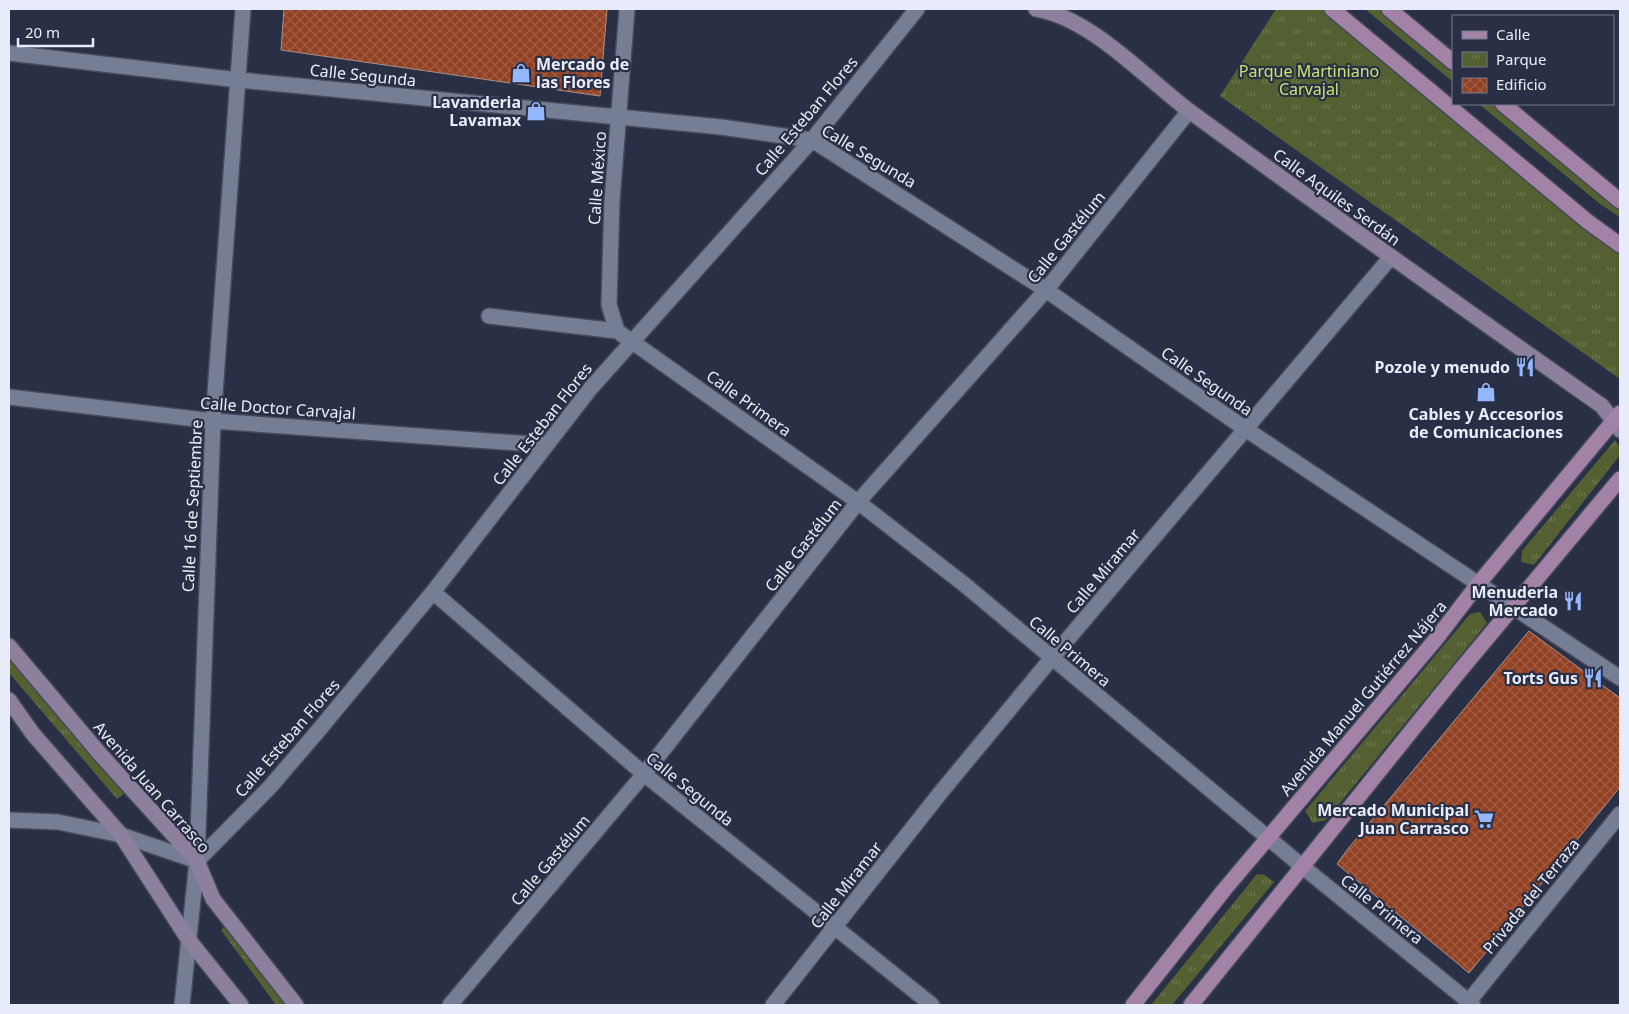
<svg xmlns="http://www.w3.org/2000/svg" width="1629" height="1014" viewBox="0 0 1629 1014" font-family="'Noto Sans',sans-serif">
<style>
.park{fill:url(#park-tufts)}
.building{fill:url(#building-cross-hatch);stroke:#ad9086}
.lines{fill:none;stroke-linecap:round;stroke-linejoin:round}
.street-casing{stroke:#454a5c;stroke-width:18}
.secondary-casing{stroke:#454a5c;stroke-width:18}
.primary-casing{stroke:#454a5c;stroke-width:18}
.street{stroke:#767e96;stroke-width:15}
.secondary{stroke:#8c809e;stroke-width:15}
.primary{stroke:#a282a6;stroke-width:15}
.labels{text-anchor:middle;stroke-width:4.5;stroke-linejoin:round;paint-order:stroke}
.poi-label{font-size:16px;font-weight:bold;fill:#e8ecfa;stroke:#292f44;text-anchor:end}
.park-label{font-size:16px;fill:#c9e672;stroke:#292f44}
.street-label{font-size:16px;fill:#e8ecfa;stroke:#292f44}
</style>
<defs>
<pattern id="park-tufts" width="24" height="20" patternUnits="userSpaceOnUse" patternTransform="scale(1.25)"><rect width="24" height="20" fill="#546031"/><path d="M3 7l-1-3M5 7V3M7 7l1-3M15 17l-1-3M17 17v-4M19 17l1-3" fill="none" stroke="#6d7750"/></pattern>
<pattern id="building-cross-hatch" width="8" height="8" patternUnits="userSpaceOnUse" patternTransform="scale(1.25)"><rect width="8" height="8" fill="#924223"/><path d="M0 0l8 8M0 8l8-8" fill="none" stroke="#a15d44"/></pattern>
</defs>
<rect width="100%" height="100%" fill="#292f44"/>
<path class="park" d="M1276,9h46l298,242v128l-400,-283z
M1365,9h15l73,60v13z
M1479,104h16l125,102v11l-20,-13z
M1615,440l5,7v8l-86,110 -13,-3 1,-11z
M1480,612l7,11 -161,197 -13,3 -8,-12 165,-197z
M9,652l115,142 -7,5 -108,-126z
M1257,874l8,1 9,7 -102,123h-21z
M229,923l62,82h-15l-55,-75z"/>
<path class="building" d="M284,9h323l-7,87 -319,-46z
M1529,631l91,67v89l-151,186 -132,-109 10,-14z"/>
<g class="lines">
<defs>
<path id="street" d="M627,9l-15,192 -2,67 -1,37 8,26 241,171 107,83 338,282 170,138
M9,53l230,27 482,47 91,13 234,150 201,140 373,248
M489,316l128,15
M9,397l204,24 333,24
M433,592l211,182 288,231
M9,820l49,2 63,13 76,26 73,-74 48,-56 115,-139 157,-203 222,-249 105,-131
M1469,1001l151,-187
M182,1005l15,-144 16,-440 30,-412
M450,1005l194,-231 214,-272 188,-212 143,-179
M773,1005l168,-213 110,-133 340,-402"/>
<path id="secondary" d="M1036,9c56,9 111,71 156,104 136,99 272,196 410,293l18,24
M9,646l91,108 97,107 16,38 83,106
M9,700l24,34 88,101 67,104 53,66"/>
<path id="primary" d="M1332,9l255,212 33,24
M1389,9l64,53
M1503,104l117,97
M1133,1005l91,-115 212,-251 43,-56 141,-170
M1191,1005l267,-332 162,-194"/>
</defs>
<use href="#street" class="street-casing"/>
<use href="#secondary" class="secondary-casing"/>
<use href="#primary" class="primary-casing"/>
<use href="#street" class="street"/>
<use href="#secondary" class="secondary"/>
<use href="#primary" class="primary"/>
</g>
<defs>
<symbol id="shop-bare" viewBox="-9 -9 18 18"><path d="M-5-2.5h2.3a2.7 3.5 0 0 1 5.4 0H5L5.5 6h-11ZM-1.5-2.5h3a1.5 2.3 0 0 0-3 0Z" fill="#94b7fd" stroke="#292f44" stroke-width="2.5" paint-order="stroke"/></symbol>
<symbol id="restaurant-bare" viewBox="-9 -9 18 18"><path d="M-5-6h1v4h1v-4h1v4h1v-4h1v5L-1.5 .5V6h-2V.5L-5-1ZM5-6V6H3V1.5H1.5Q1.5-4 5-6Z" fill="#94b7fd" stroke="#292f44" stroke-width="2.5" paint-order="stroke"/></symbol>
<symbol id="supermarket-bare" viewBox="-9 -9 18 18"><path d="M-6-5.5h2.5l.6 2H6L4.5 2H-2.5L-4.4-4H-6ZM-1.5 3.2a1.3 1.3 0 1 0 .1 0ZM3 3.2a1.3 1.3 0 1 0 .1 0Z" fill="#94b7fd" stroke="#292f44" stroke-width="2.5" paint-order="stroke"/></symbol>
</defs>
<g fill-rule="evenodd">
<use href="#shop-bare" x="507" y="59" width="28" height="28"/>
<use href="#shop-bare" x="522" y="97" width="28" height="28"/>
<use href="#restaurant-bare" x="1511" y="353" width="28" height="28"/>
<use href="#shop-bare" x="1472" y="378" width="28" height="28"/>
<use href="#restaurant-bare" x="1559" y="587" width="28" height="28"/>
<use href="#restaurant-bare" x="1579" y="664" width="28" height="28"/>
<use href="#supermarket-bare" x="1470" y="805" width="28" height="28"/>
</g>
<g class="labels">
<g class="poi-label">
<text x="536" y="70" text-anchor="start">Mercado de<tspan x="536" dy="18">las Flores</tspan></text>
<text x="521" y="108">Lavanderia<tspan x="521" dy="18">Lavamax</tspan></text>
<text x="1510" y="373">Pozole y menudo</text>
<text x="1486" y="420" text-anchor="middle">Cables y Accesorios<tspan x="1486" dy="18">de Comunicaciones</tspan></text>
<text x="1558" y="598">Menuderia<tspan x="1558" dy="18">Mercado</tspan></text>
<text x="1578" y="684">Torts Gus</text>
<text x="1469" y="816">Mercado Municipal<tspan x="1469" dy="18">Juan Carrasco</tspan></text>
</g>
<g class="park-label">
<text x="1309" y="77">Parque Martiniano<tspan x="1309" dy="18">Carvajal</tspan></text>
</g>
<g class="street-label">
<text transform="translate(363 75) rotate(6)" y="6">Calle Segunda</text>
<text transform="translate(806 116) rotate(-50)" y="6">Calle Esteban Flores</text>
<text transform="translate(869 156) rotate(31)" y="6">Calle Segunda</text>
<text transform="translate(597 178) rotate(-86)" y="6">Calle México</text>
<text transform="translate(1337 197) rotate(36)" y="6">Calle Aquiles Serdán</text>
<text transform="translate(1066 237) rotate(-51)" y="6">Calle Gastélum</text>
<text transform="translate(1207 381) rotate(35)" y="6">Calle Segunda</text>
<text transform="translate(749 403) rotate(36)" y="6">Calle Primera</text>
<text transform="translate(278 408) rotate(4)" y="6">Calle Doctor Carvajal</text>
<text transform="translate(542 424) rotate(-52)" y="6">Calle Esteban Flores</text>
<text transform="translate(192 506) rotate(-87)" y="6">Calle 16 de Septiembre</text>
<text transform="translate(803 545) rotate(-52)" y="6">Calle Gastélum</text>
<text transform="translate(1103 571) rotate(-50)" y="6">Calle Miramar</text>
<text transform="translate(1070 651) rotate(40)" y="6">Calle Primera</text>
<text transform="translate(1363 698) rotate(-50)" y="6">Avenida Manuel Gutiérrez Nájera</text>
<text transform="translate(287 738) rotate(-49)" y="6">Calle Esteban Flores</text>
<text transform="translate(152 787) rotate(49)" y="6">Avenida Juan Carrasco</text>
<text transform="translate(690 789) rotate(39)" y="6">Calle Segunda</text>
<text transform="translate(550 860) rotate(-50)" y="6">Calle Gastélum</text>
<text transform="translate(846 885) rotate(-52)" y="6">Calle Miramar</text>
<text transform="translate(1531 896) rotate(-51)" y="6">Privada del Terraza</text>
<text transform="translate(1382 909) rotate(39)" y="6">Calle Primera</text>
</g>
</g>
<rect width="1629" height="1014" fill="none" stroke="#e8ecfa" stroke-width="20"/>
<rect x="1452" y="15" width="162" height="90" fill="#292f44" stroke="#757b8d"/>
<rect x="1462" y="31" width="25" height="8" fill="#a282a6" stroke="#757b8d"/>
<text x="1496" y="40" font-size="15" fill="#e8ecfa">Calle</text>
<rect x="1462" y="52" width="25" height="15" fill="url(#park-tufts)" stroke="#757b8d"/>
<text x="1496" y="65" font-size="15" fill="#e8ecfa">Parque</text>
<rect x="1462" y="78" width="25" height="15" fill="url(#building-cross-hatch)" stroke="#757b8d"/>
<text x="1496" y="90" font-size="15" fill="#e8ecfa">Edificio</text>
<path d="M18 38v8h75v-8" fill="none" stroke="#e8ecfa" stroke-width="2.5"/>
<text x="25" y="38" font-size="15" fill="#e8ecfa" stroke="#292f44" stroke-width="4" paint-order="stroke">20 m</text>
</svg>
